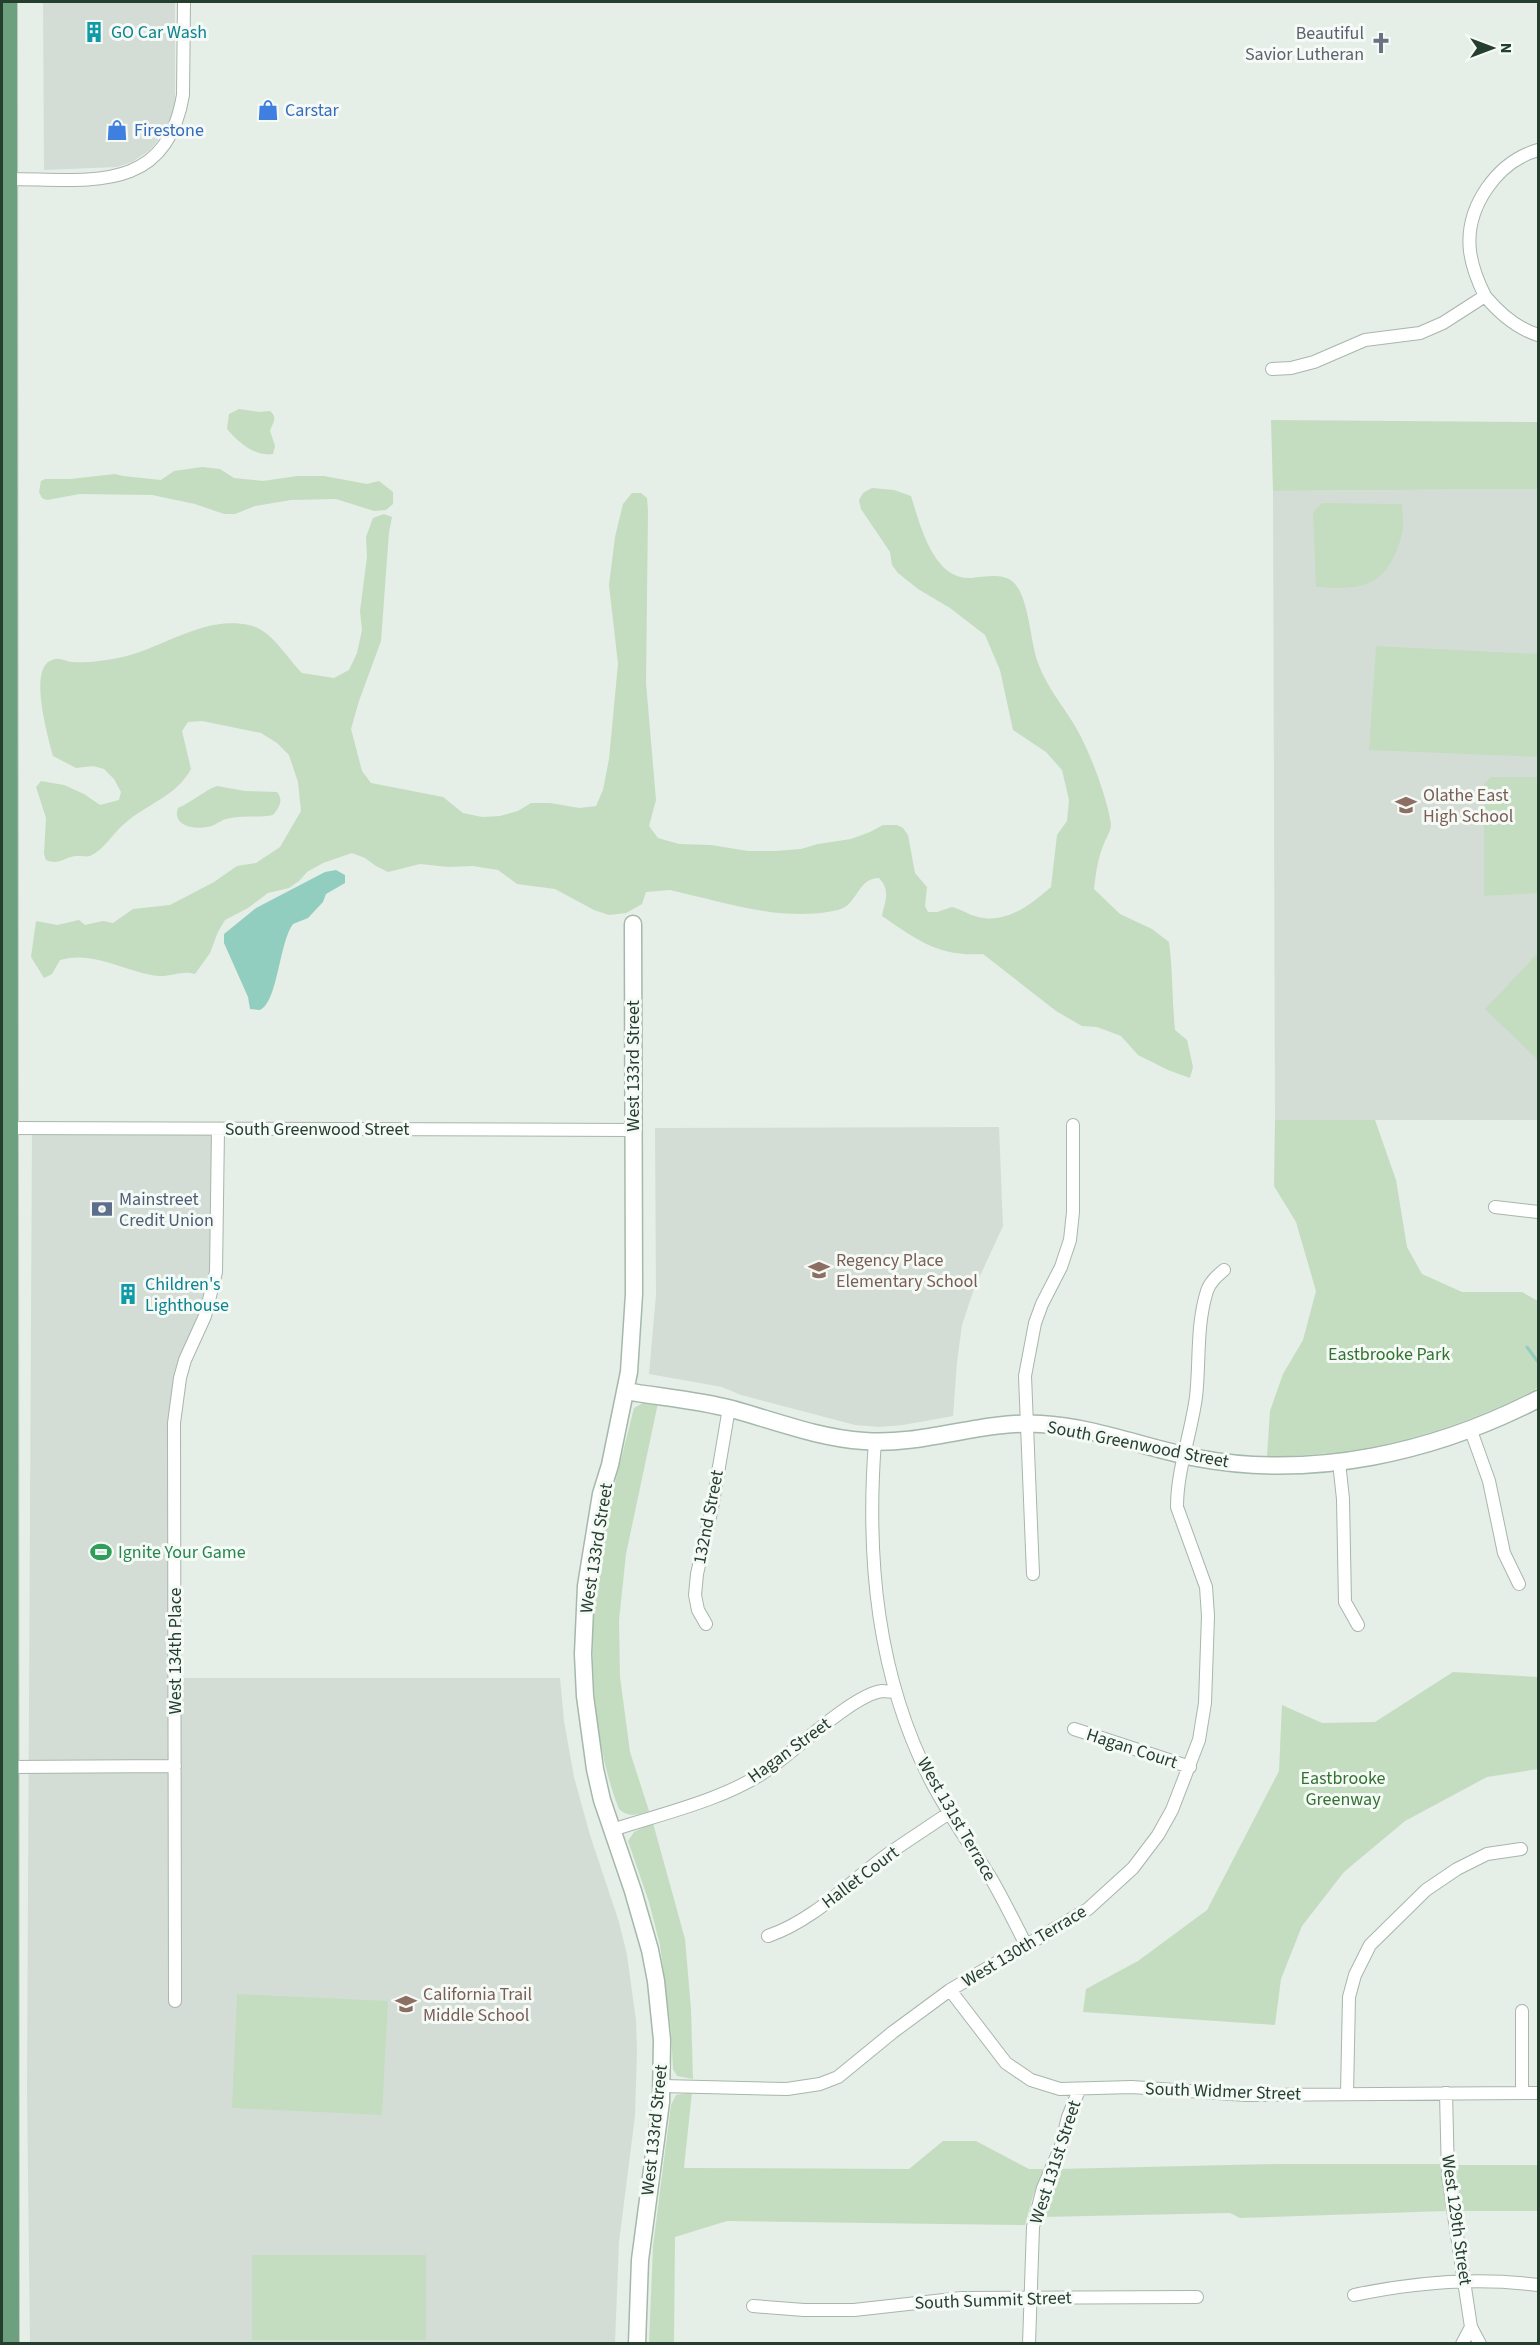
<svg xmlns="http://www.w3.org/2000/svg" width="1540" height="2345" viewBox="0 0 1540 2345" font-family="'Source Sans 3',sans-serif">
<style>
.built{fill:#d4ddd5}
.green{fill:#c4ddc0}
.water{fill:#92cec0}
.lines{fill:none;stroke-linecap:round;stroke-linejoin:round}
.stream{stroke:#92cec0;stroke-width:3}
.street-casing{stroke:#a8b6ac;stroke-width:14}
.secondary-casing{stroke:#a4b9aa;stroke-width:19}
.primary-casing{stroke:#c2c9c4;stroke-width:20}
.street{stroke:#fff;stroke-width:12}
.secondary{stroke:#fff;stroke-width:16}
.primary{stroke:#6da07f;stroke-width:18}
.labels{text-anchor:middle;stroke-width:6;stroke-linejoin:round;paint-order:stroke}
.culture-label{font-size:18px;fill:#0d838f;stroke:#f6faf6;text-anchor:start}
.worship-label{font-size:18px;fill:#5b616d;stroke:#f6faf6;text-anchor:end}
.shop-label{font-size:18px;fill:#366cbe;stroke:#f6faf6;text-anchor:start}
.education-label{font-size:18px;fill:#785e54;stroke:#f6faf6;text-anchor:start}
.street-label{font-size:18px;fill:#253f2e;stroke:#f6faf6}
.service-label{font-size:18px;fill:#4e5e75;stroke:#f6faf6;text-anchor:start}
.park-label{font-size:18px;fill:#337332;stroke:#f6faf6}
.leisure-label{font-size:18px;fill:#27864d;stroke:#f6faf6;text-anchor:start}
</style>
<rect width="100%" height="100%" fill="#e5eee7"/>
<path class="built" d="M43,2h132v103l-9,25 -16,20 -18,12 -15,5 -73,3z
M1538,489v631h-263l-2,-629z
M999,1127l4,99 -29,63 -12,36 -5,37 -4,54 -50,9 -23,2 -25,-2 -114,-30 -19,-8 -73,-13 7,-79 -1,-167z
M32,1128l186,1 -2,143 -36,106 -2,300h382l4,43 10,56 16,58 29,87 8,33 9,66 1,30 -2,65 -16,126 -4,101h-585l-3,-255z"/>
<path class="green" d="M239,409l20,3 11,-1c8,7 3,11 0,20l5,15 -2,8c-18,3 -35,-12 -46,-25l2,-15z
M1271,420l267,2v67l-265,2z
M202,467l18,2 14,9 29,3 34,-5h27l43,8 12,-3 14,11v12l-7,6 -12,1 -38,-12 -45,1 -36,6 -20,8h-11l-29,-10 -43,-9 -72,-1 -33,6 -5,-2 -3,-6 2,-11 4,-2h25l45,-5 8,2 38,4 13,-9z
M872,488l22,2 17,6c9,28 22,85 61,82 12,-1 29,-5 40,3 17,13 18,61 26,82 10,28 31,49 43,74 12,24 26,61 30,87 0,6 -3,11 -6,17 -7,16 -9,31 -11,48l26,25 32,15 17,13c4,30 3,58 6,88l12,10 6,27 -3,11 -22,-8 -30,-15 -17,-19 -24,-9 -15,-1 -26,-15 -73,-57c-44,3 -66,-14 -101,-38 3,-16 9,-25 -3,-38 -22,0 -21,27 -41,32 -55,13 -114,-8 -168,-20l-24,2 -4,12 -16,9 -17,2 -15,-5 -39,-21 -38,-5 -19,-14 -25,-4 -25,1 -28,-3 -32,8 -12,-6 -11,-8 -13,-5 -29,10 -16,9 -8,9 -10,7 -21,5 -20,15 -23,12 -7,12 -8,21 -15,21c-13,-4 -24,3 -37,2 -33,-4 -64,-26 -98,-16l-8,14 -8,4 -13,-21 5,-36 21,4 22,-5 6,5 18,-4 10,2 20,-14 37,-4 44,-23 23,-16 19,-3 24,-16 21,-36 -3,-29 -9,-27 -12,-12 -16,-10 -59,-12 -14,1 -6,9 9,38c-15,28 -45,35 -67,55 -11,9 -20,26 -34,32 -4,1 -8,0 -13,0 -12,0 -17,10 -31,4l-2,-6 2,-36 -10,-31 5,-6 23,4 20,9 16,11 19,-5 2,-8 -7,-13 -10,-10 -11,-3 -17,2 -23,-12c-5,-19 -22,-78 -6,-93 0,-1 7,-4 8,-4 6,-1 12,3 17,3 15,1 31,-1 46,-4 43,-8 84,-43 131,-33 23,5 37,32 53,48l32,5 15,-8 8,-17 5,-23 -2,-19 7,-54 -1,-20 7,-19 11,-4 8,3 -3,15 -8,109 -22,60 -8,28 11,42 9,12 72,14 20,16 19,4 18,-1 18,-5 13,-8h19l29,5 17,-2 7,-16 6,-31 9,-95 -9,-79 6,-48 8,-33 9,-11h9l6,5 1,13 -2,172 10,117 -7,26 9,12 21,6 32,1 37,6h27l26,-2 17,-5 33,-5 19,-7 13,-7h14l6,3 5,7 7,38 12,14 -2,19 3,6h9l15,-5c9,2 17,8 26,10 29,7 52,-12 73,-30l6,-52 10,-14 2,-21 -7,-30 -16,-18 -33,-22 -13,-60 -15,-35 -35,-27 -32,-19 -20,-16 -6,-8 -2,-13 -29,-43 -2,-9 4,-7z
M1322,503l80,1c0,7 2,16 1,23 -2,19 -14,47 -32,55 -16,8 -38,6 -55,5l-3,-75z
M1376,646l162,8v103l-169,-7z
M1491,777h47v116l-54,3v-112z
M217,786l28,5 32,1c7,8 2,16 -4,23 -13,3 -33,0 -47,4 -4,1 -8,4 -12,6 -14,6 -43,3 -36,-17 14,-6 27,-18 39,-22z
M1538,953v107l-53,-51z
M1275,1120h100l21,60 11,67 15,27 40,18h60l16,9v87c-84,44 -175,69 -271,68l3,-45 13,-37 20,-34 13,-49 -20,-69 -22,-36z
M643,1403h15l-32,151 -7,66 1,57 10,75 19,59c-12,4 -20,7 -30,-2 -28,-70 -31,-165 -21,-240 7,-54 23,-107 36,-161z
M1453,1672l85,5v92l-51,8 -82,44 -61,51 -42,54 -21,53 -6,46 -192,-13 3,-23 52,-28 69,-51 72,-139 3,-66 40,18 53,-1z
M653,1823l32,116 6,70 2,70 -16,-3 -4,-7 -2,-39 -11,-85 -11,-43 -21,-61 6,-9z
M237,1994l151,7 -6,114 -150,-7z
M692,2092l-8,76 225,1 34,-28h33l53,28h15l-11,27 -8,29 -298,-4 -52,16 -1,106 -25,1 4,-98 18,-141 5,-10z
M1277,2164h163l6,47 -206,7 -10,-5 -189,4 17,-48z
M1455,2165h83v46h-77z
M252,2255h174v85h-174z"/>
<path class="water" d="M336,870l9,5v8l-19,11 -3,8 -15,16 -15,6c-14,19 -15,78 -33,86l-10,-1 -2,-12 -24,-54v-9l32,-26 69,-36z"/>
<g class="lines">
<path class="stream" d="M1527,1347l11,15"/>
<defs>
<path id="street" d="M8,179c79,0 158,17 175,-84l1,-93
M1485,296c-7,-14 -13,-29 -15,-45 -5,-44 27,-89 68,-101
M1272,369l19,-1 23,-6 51,-22 55,-7 23,-10 42,-27c15,18 31,32 53,39
M4,1128l629,2
M1495,1207l43,5
M1470,1428l19,53 15,72 15,31
M875,1441c-9,118 2,236 57,342 18,34 40,64 60,97 12,21 23,43 34,65
M1339,1462l4,37 2,103 13,23
M1033,1574l-8,-198 10,-53 7,-19 19,-37 9,-27 3,-28v-87
M706,1624l-8,-14 -3,-15 2,-21 15,-66 17,-100
M1074,1729l116,38
M10,1767l165,-1
M612,1830c49,-16 111,-30 154,-59 27,-18 86,-76 116,-80 4,0 10,1 14,1
M768,1936c47,-16 83,-56 123,-84 19,-13 39,-26 58,-39
M950,1990l56,73 25,17 29,9 72,-2 114,8 292,-2
M175,2001l-1,-578 6,-45 5,-18 20,-44 11,-44 2,-143
M1522,2011v82
M662,2086l125,3 33,-5 18,-7 55,-45 57,-42 138,-81 45,-41 25,-33 14,-25 27,-70 6,-37 3,-87 -2,-29 -29,-80c0,-37 14,-73 19,-110 4,-35 0,-71 11,-106 3,-9 10,-15 17,-21
M1446,2093l2,83 23,151 -9,17
M1347,2094l2,-97 6,-22 15,-30 56,-55 31,-21 30,-15 34,-5
M1354,2295c61,-13 122,-18 184,-10
M753,2306l51,4h50l108,-12 235,-1
M1471,2327l9,17
M1029,2344l4,-117 10,-39 18,-42 7,-29 11,-27"/>
<path id="secondary" d="M633,924l1,370 -5,78 -19,93 -9,29 -15,92 -3,68 2,42 10,73 7,31 31,91 17,59 6,31 6,59 -1,62 -21,158 -3,84
M625,1391c35,6 72,9 107,18 43,12 87,29 132,32 60,5 117,-21 177,-17 54,3 104,24 156,34 116,22 238,-6 341,-59"/>
<path id="primary" d="M8,2l2,2342"/>
</defs>
<use href="#street" class="street-casing"/>
<use href="#secondary" class="secondary-casing"/>
<use href="#primary" class="primary-casing"/>
<use href="#street" class="street"/>
<use href="#secondary" class="secondary"/>
<use href="#primary" class="primary"/>
</g>
<defs>
<symbol id="building-bare" viewBox="-9 -9 18 18"><path d="M-4-6H4V6H1V3H-1V6H-4ZM-2.5-4.3h1.7v1.8h-1.7ZM.8-4.3h1.7v1.8H.8ZM-2.5-1h1.7V.8h-1.7ZM.8-1h1.7V.8H.8Z" fill="#0f9aa8" stroke="#f6faf6" stroke-width="2.5" paint-order="stroke"/></symbol>
<symbol id="church-bare" viewBox="-9 -9 18 18"><path d="M-1.2-6h2.4v3.5h3.3v2.4h-3.3V6h-2.4V-.1h-3.3v-2.4h3.3Z" fill="#6b7280" stroke="#f6faf6" stroke-width="2.5" paint-order="stroke"/></symbol>
<symbol id="shop-bare" viewBox="-9 -9 18 18"><path d="M-5-2.5h2.3a2.7 3.5 0 0 1 5.4 0H5L5.5 6h-11ZM-1.5-2.5h3a1.5 2.3 0 0 0-3 0Z" fill="#3f7fe0" stroke="#f6faf6" stroke-width="2.5" paint-order="stroke"/></symbol>
<symbol id="school-bare" viewBox="-9 -9 18 18"><path d="M0-5L7-2L0 1L-7-2ZM-4 1L0 2.5L4 1V4Q0 6-4 4Z" fill="#8d6e63" stroke="#f6faf6" stroke-width="2.5" paint-order="stroke"/></symbol>
<symbol id="bank-bare" viewBox="-9 -9 18 18"><path d="M-6-4H6V4H-6ZM0-2.3a2.3 2.3 0 1 0 0 4.6a2.3 2.3 0 1 0 0-4.6Z" fill="#5c6f8a" stroke="#f6faf6" stroke-width="2.5" paint-order="stroke"/></symbol>
<symbol id="stadium-bare" viewBox="-9 -9 18 18"><path d="M0-5a6.5 5 0 1 0 0 10a6.5 5 0 1 0 0-10ZM-3.5-1.8h7v3.6h-7Z" fill="#2e9e5b" stroke="#f6faf6" stroke-width="2.5" paint-order="stroke"/></symbol>
</defs>
<g fill-rule="evenodd">
<use href="#building-bare" x="79" y="17" width="30" height="30"/>
<use href="#church-bare" x="1366" y="28" width="30" height="30"/>
<use href="#shop-bare" x="253" y="95" width="30" height="30"/>
<use href="#shop-bare" x="102" y="115" width="30" height="30"/>
<use href="#school-bare" x="1391" y="790" width="30" height="30"/>
<use href="#bank-bare" x="87" y="1194" width="30" height="30"/>
<use href="#school-bare" x="804" y="1255" width="30" height="30"/>
<use href="#building-bare" x="113" y="1279" width="30" height="30"/>
<use href="#stadium-bare" x="86" y="1537" width="30" height="30"/>
<use href="#school-bare" x="391" y="1989" width="30" height="30"/>
</g>
<g class="labels">
<g class="culture-label">
<text x="111" y="38">GO Car Wash</text>
<text x="145" y="1290">Children's<tspan x="145" dy="21">Lighthouse</tspan></text>
</g>
<g class="worship-label">
<text x="1364" y="39">Beautiful<tspan x="1364" dy="21">Savior Lutheran</tspan></text>
</g>
<g class="shop-label">
<text x="285" y="116">Carstar</text>
<text x="134" y="136">Firestone</text>
</g>
<g class="education-label">
<text x="1423" y="801">Olathe East<tspan x="1423" dy="21">High School</tspan></text>
<text x="836" y="1266">Regency Place<tspan x="836" dy="21">Elementary School</tspan></text>
<text x="423" y="2000">California Trail<tspan x="423" dy="21">Middle School</tspan></text>
</g>
<g class="street-label">
<text transform="translate(633 1066) rotate(-90)" y="6">West 133rd Street</text>
<text x="317" y="1135">South Greenwood Street</text>
<text transform="translate(1138 1444) rotate(11)" y="6">South Greenwood Street</text>
<text transform="translate(708 1517) rotate(-79)" y="6">132nd Street</text>
<text transform="translate(596 1548) rotate(-81)" y="6">West 133rd Street</text>
<text transform="translate(175 1651) rotate(-90)" y="6">West 134th Place</text>
<text transform="translate(1132 1748) rotate(18)" y="6">Hagan Court</text>
<text transform="translate(789 1750) rotate(-36)" y="6">Hagan Street</text>
<text transform="translate(957 1819) rotate(60)" y="6">West 131st Terrace</text>
<text transform="translate(860 1877) rotate(-37)" y="6">Hallet Court</text>
<text transform="translate(1024 1946) rotate(-31)" y="6">West 130th Terrace</text>
<text transform="translate(1223 2091) rotate(2)" y="6">South Widmer Street</text>
<text transform="translate(654 2130) rotate(-84)" y="6">West 133rd Street</text>
<text transform="translate(1055 2162) rotate(-72)" y="6">West 131st Street</text>
<text transform="translate(1457 2220) rotate(82)" y="6">West 129th Street</text>
<text transform="translate(993 2300) rotate(-2)" y="6">South Summit Street</text>
</g>
<g class="service-label">
<text x="119" y="1205">Mainstreet<tspan x="119" dy="21">Credit Union</tspan></text>
</g>
<g class="park-label">
<text x="1389" y="1360">Eastbrooke Park</text>
<text x="1343" y="1784">Eastbrooke<tspan x="1343" dy="21">Greenway</tspan></text>
</g>
<g class="leisure-label">
<text x="118" y="1558">Ignite Your Game</text>
</g>
</g>
<rect width="1540" height="2345" fill="none" stroke="#253f2e" stroke-width="6"/>
<g transform="translate(1492 48) rotate(90)" stroke="#f6faf6" stroke-width="4.5" paint-order="stroke">
<path d="M0-4.5L10 22L0 15L-10 22Z" fill="#253f2e"/>
<text y="-9" font-size="16" font-weight="bold" text-anchor="middle" fill="#253f2e">N</text>
</g>
</svg>
